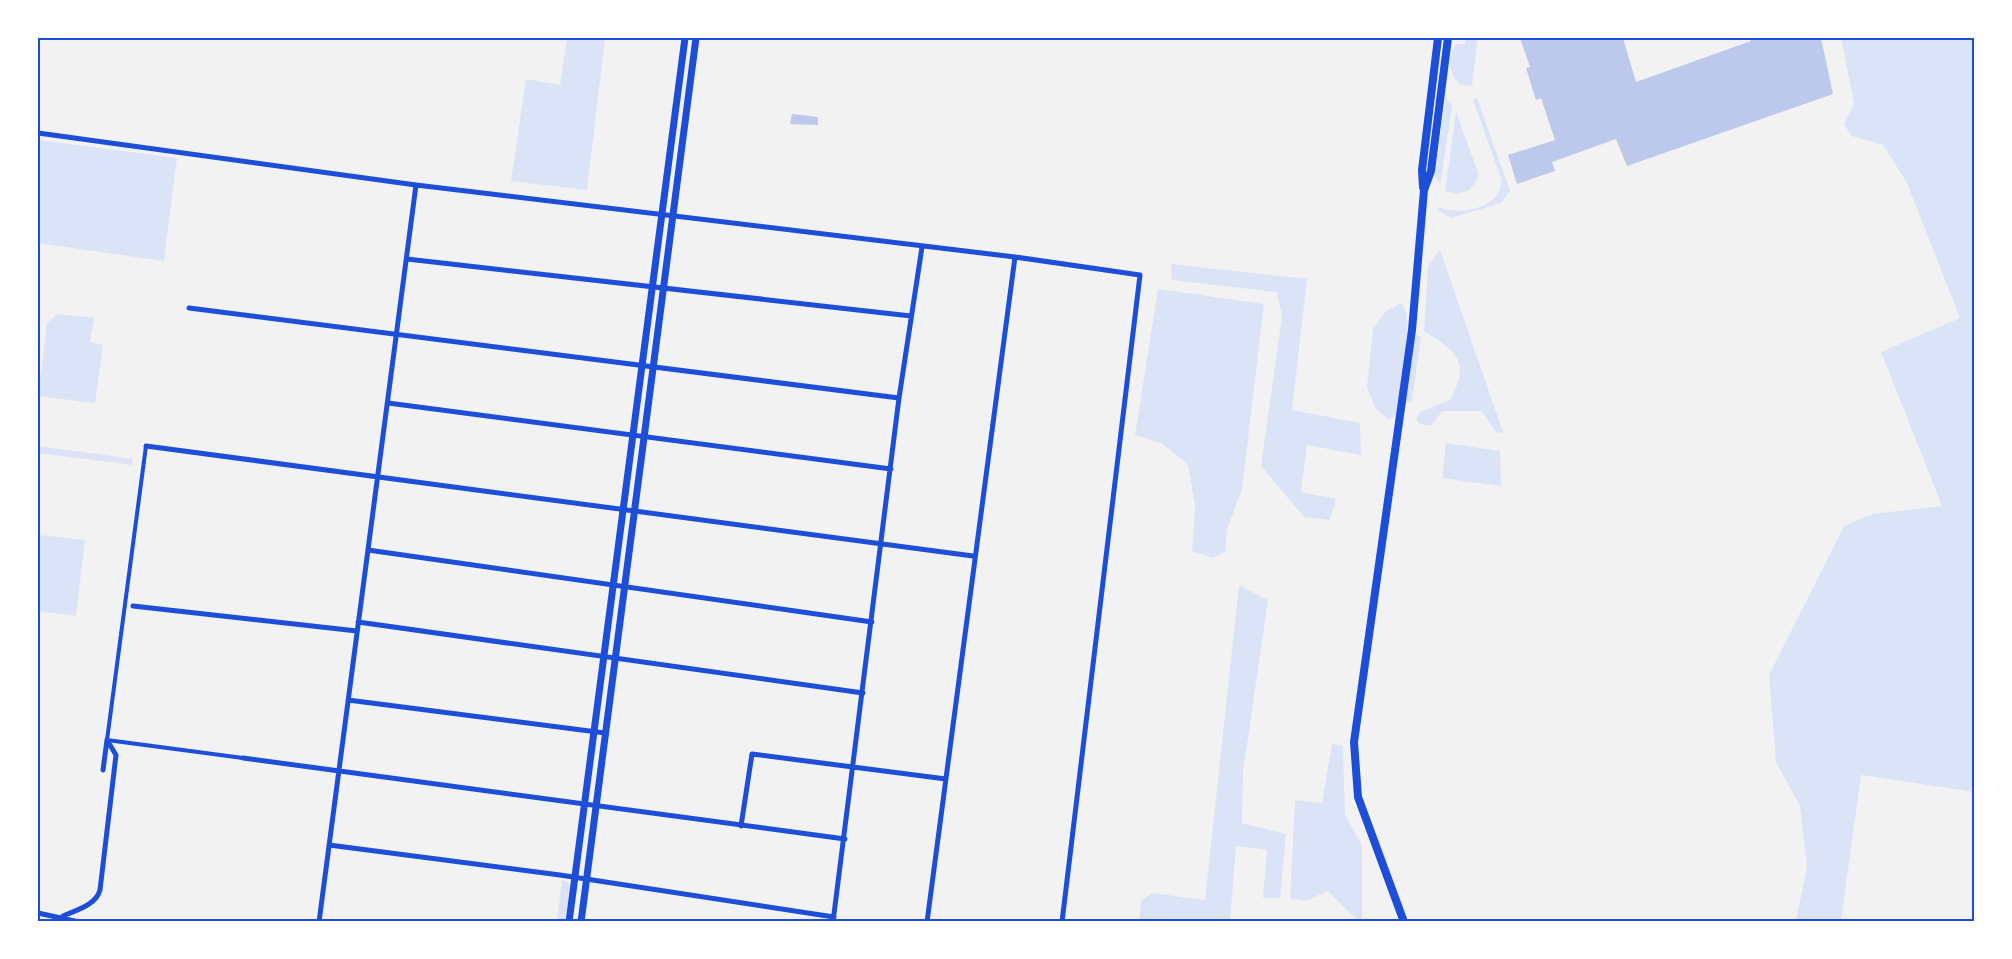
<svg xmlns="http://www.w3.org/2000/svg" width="2012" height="959" viewBox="0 0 2012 959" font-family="'DejaVu Sans',sans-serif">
  <rect width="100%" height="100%" fill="#f2f2f2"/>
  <path fill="#dbe4f7" d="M567,38H605L587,190L511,181L526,79L560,85Z
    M1466,38H1478L1472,86L1460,85C1448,73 1447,57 1456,44H1465Z
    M1841,38H1974V792L1861,775L1841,921H1796L1807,867L1800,806L1776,762L1769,675L1844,526L1872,514L1942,506L1881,352L1960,318L1907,183L1883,145L1852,136L1844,125L1854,103Z
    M1446,97L1452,106L1440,185L1435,176Z
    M1477,98L1510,191L1501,203L1451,218L1438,210L1440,207C1455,215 1486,210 1497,195C1499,191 1501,185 1502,181L1473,100Z
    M1456,112L1478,172V178L1470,190L1458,194L1445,191Z
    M38,140L177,158L164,261L38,243Z
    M1440,250L1503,432L1497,433L1481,411H1442L1431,426L1420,424L1416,420L1420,412L1450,400C1472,359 1455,352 1424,331L1428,266Z
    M1171,264L1307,279L1292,410L1360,423L1361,455L1307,445L1301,492L1336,499L1330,520L1304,517L1261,466L1282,316L1277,292L1172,280Z
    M1158,289L1264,304L1242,489L1227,529L1225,552L1212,558L1192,551L1195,506L1188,464L1161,443L1135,435Z
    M1401,303C1416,314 1400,393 1397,414L1389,420L1376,409L1367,387L1373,329L1385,312Z
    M57,314L94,318L90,342L103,345L95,403L38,396L47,323Z
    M1415,334L1421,337L1412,401L1405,404Z
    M1446,443L1500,451L1501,486L1442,478Z
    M38,446L133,459L132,465L38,453Z
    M38,535L85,540L76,616L38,611Z
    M1239,585L1268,600L1243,772L1242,823L1286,834L1280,898H1263L1267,850L1236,846L1230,921H1139L1141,901L1152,893L1205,900Z
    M1332,743L1343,746L1345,814L1362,846V921H1358L1328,891L1305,901L1290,898L1295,800L1322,803Z
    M562,880L570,884L565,921H557Z"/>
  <path fill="#bdc9ec" d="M1520,38H1623L1636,82L1751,41L1750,38H1821L1833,94L1627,166L1616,139L1552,162L1555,171L1517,184L1508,155L1555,140L1541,98L1536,100L1526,68L1530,67Z
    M792,114L818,117V125L790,124Z"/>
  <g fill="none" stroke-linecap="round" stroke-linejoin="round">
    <path stroke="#1d4ed8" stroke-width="4" d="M146,446L107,740L243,758"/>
    <path stroke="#1d4ed8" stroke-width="5" d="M38,133L416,185L1015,257L1140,275L1062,922
      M407,259L911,316
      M189,308L899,398
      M388,403L891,469
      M146,446L973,556
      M368,550L872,622
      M133,606L357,631
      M358,622L863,693
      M348,700L605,733
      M243,758L845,839
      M103,770L107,740
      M741,826L752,754L946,779
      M329,845L560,875L834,917
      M38,913L79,922
      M63,916C77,910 96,905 100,890L116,755L107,740
      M319,922L416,185
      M833,922L899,398L922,247
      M927,922L1015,257"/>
    <path stroke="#1d4ed8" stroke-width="7" d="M569,922L685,38
      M581,922L696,38"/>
    <path stroke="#1d4ed8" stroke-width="8" d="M1423,187L1422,170L1438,38
      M1404,922L1358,797L1354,742L1412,330L1424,190L1431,171L1448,38"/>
  </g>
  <rect width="2012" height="959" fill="none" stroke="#ffffff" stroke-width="78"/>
  <rect x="39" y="39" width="1934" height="881" fill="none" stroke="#1d4ed8" stroke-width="2"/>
</svg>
